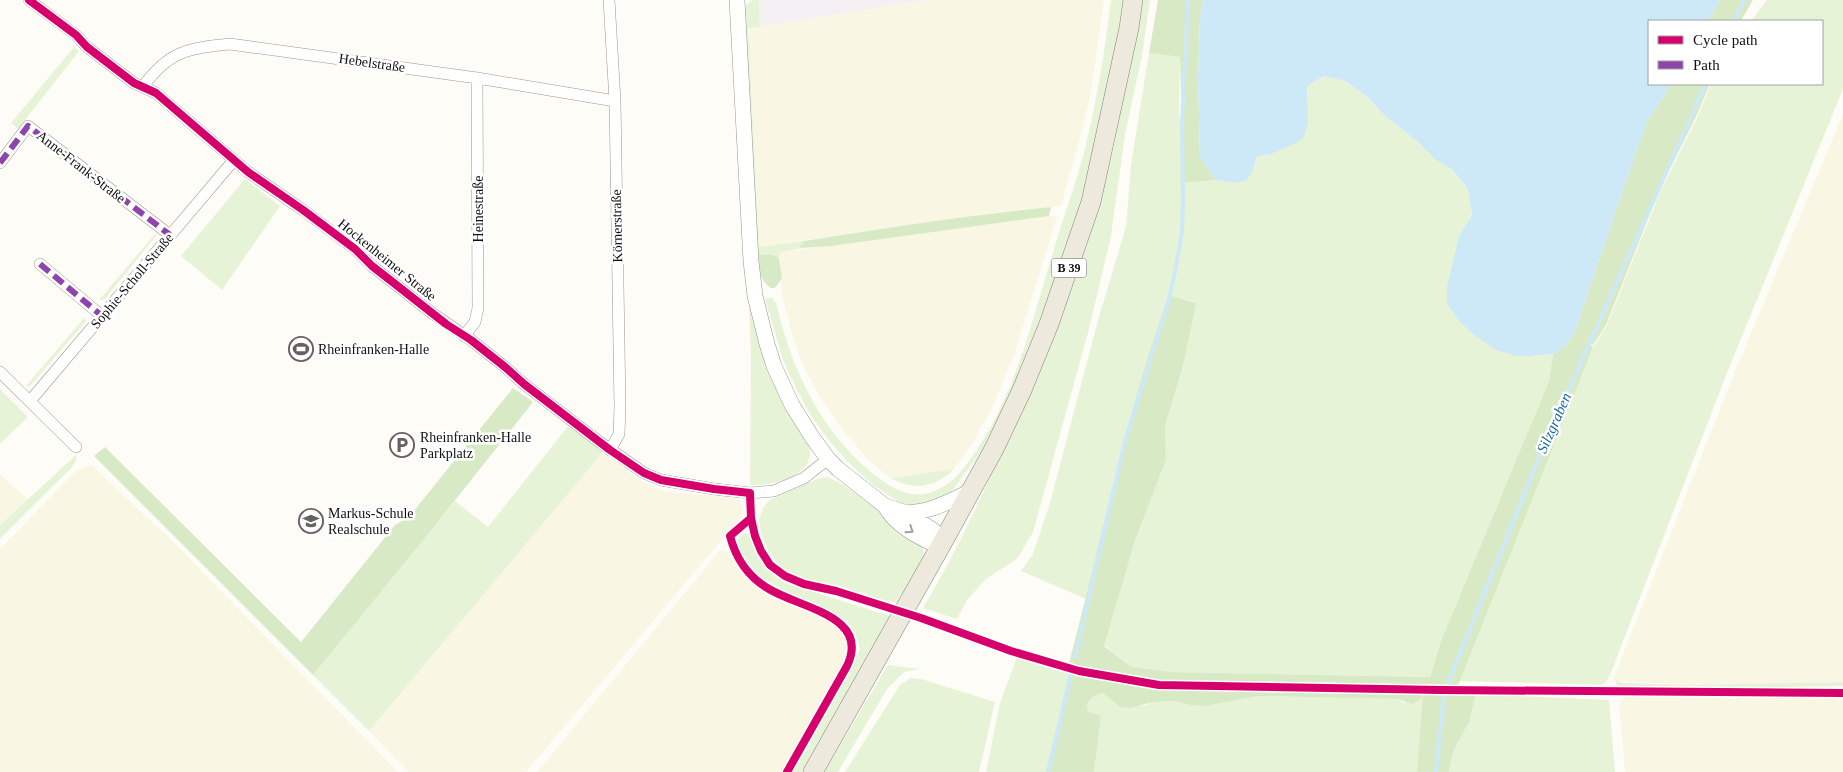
<svg xmlns="http://www.w3.org/2000/svg" width="1843" height="772" viewBox="0 0 1843 772" font-family="'Times New Roman',serif">
  <rect width="100%" height="100%" fill="#fdfcf7"/>
  <path fill="#f5f0f3" d="M759,0H928L760,27Z"/>
  <path fill="#f9f7e4" d="M928,0H1104L1091,92L1083,127L1061,206L992,213L759,247L748,28Z
    M1843,114V682L1688,685L1617,681L1614,677L1734,374Z
    M1049,216L1057,217L1014,355L993,406L972,444L954,469L891,478L888,476L868,460L843,430L820,398L802,363L792,333L782,295L779,252Z
    M603,452L637,478L655,488L673,493L726,496L740,500L744,511L738,522L708,556L526,772H409L369,731Z
    M92,465L174,543L398,772H0V549L76,471Z
    M0,474L28,500L0,525Z
    M720,550L731,552L742,571L765,591L831,621L843,629L850,642V655L815,713L784,772H537Z
    M1626,694L1843,696V772H1625L1619,704Z"/>
  <path fill="#e7f3d7" d="M753,0H759L760,27L748,28L759,247L804,241L800,245L801,248L780,252L779,258L773,255L761,277L765,284L759,271L744,10L747,4Z
    M1111,0H1128L1085,200L1027,361L986,445L949,495L939,502L909,506L899,502L873,485L848,462L827,438L811,416L797,390L783,360L765,299C768,298 770,297 773,299C778,304 779,316 781,322C789,351 800,379 815,405C831,435 886,501 924,494C943,491 959,476 969,461C1012,404 1030,329 1050,262C1061,224 1075,187 1085,149C1097,100 1105,50 1111,0Z
    M1142,0H1150L1142,56L1125,134L1111,236L1089,329L1033,532L1018,558L986,579L967,600L957,619L923,608C1004,472 1051,320 1106,173L1111,160L1124,96Z
    M1767,0H1843V89L1727,373L1610,675L1606,682L1602,685L1459,681L1593,347L1607,325L1661,190L1696,120L1711,84H1822V21H1751Z
    M74,47L79,51L18,129L11,123Z
    M1149,53L1180,57L1179,108L1183,183L1216,180L1236,183L1252,172L1257,156L1269,155L1308,122L1307,86L1324,76L1345,81L1368,97L1383,114L1418,142L1436,160L1453,170L1468,189L1472,215L1459,236L1447,286L1458,320L1474,335L1496,350L1531,356L1553,354L1549,381L1441,641L1430,677L1171,672L1132,667L1104,645L1135,541L1166,460L1165,426L1183,366L1195,302L1169,295L1150,352L1123,442L1086,599L1021,571L1033,554L1050,503L1098,320L1126,227L1131,165Z
    M245,179L280,206L222,290L181,256Z
    M156,233V236L104,300H99Z
    M749,306C764,356 781,404 810,448C814,477 772,486 750,485L751,356Z
    M85,317L86,321L30,386H26Z
    M0,389L28,417L0,444Z
    M569,425L603,452L369,731L313,675L455,501L488,527Z
    M76,455L77,458L73,466L0,539V525Z
    M954,469C935,488 914,491 891,478Z
    M828,477L842,484L922,543L924,555L919,568L896,603L811,582L788,572L777,563L768,551L761,533L759,519L763,508L770,500L817,479Z
    M746,533L751,536L757,556L770,572L785,583L890,616L803,772H792L860,649C857,639 855,629 847,622C841,617 832,615 825,612C796,600 759,587 742,558C737,550 735,542 741,534Z
    M1017,657L1070,673L1046,772H986L1000,703Z
    M888,665L920,669L904,672L887,689L838,772H824Z
    M1614,677L1617,681L1624,683L1688,685L1843,682V686L1718,688L1617,686Z
    M911,678L921,679L995,702L979,772H845L900,685Z
    M1098,693H1103L1110,699L1144,706L1153,702L1175,701L1190,705L1206,706L1258,696L1398,699L1405,703L1424,693L1417,772H1094L1101,716L1088,711L1087,704Z
    M1476,694L1609,700L1615,772H1449L1453,752L1469,722Z"/>
  <path fill="#d8eac5" d="M1158,0H1203L1200,20L1198,76L1200,158L1216,180L1183,183L1180,57L1149,53Z
    M1720,0H1753L1741,21H1708Z
    M1672,84H1710L1695,119L1660,189L1606,325L1593,345L1585,339L1593,347L1457,688L1430,686L1168,682L1122,676L1069,663C1102,540 1125,414 1169,295L1196,303L1183,366L1165,426L1166,460L1135,541L1104,646L1132,667L1171,672L1430,677L1441,641L1549,381L1553,354L1567,345L1575,331L1646,123Z
    M1051,207L1049,216L831,246L801,248L800,245L804,241C886,228 968,215 1051,207Z
    M759,255H773L779,258L782,278L775,288H771C759,281 760,268 759,255Z
    M513,388L533,402L429,533L313,675L94,456L105,447L301,642L395,525L408,518Z
    M1070,673L1123,683L1175,689L1476,694L1469,722L1453,752L1449,772H1417L1423,695L1421,699L1412,704L1398,699L1258,696L1206,706L1190,705L1175,701L1153,702L1130,708L1120,707L1103,693C1095,694 1092,698 1087,704L1088,711L1101,716L1094,772H1046Z"/>
  <path fill="#cde8f7" d="M1203,0H1720L1708,21H1649V84H1672L1646,123L1575,331L1567,345L1553,354L1531,356H1517L1496,350L1474,335L1458,320L1447,303V286L1459,236L1472,215L1468,189L1453,170L1436,160L1418,142L1383,114L1368,97L1345,81L1324,76L1307,86L1308,122L1304,137L1298,142L1269,155L1257,156L1252,172L1247,180L1236,183L1216,180L1200,158L1198,76L1200,20Z"/>
  <g fill="none" stroke-linecap="round" stroke-linejoin="round">
    <path stroke="#cde8f7" stroke-width="4" d="M1734,21L1744,0
      M1075,657L1125,441L1169,299L1175,272L1182,232L1183,201L1182,120L1188,0
      M1048,772L1071,674
      M1436,772L1444,696L1450,678L1544,445L1706,84"/>
    <defs>
      <path id="minor" d="M29,0L76,35L87,47L134,83L156,93L248,172L303,210L355,249L372,266L432,313L471,340L505,367L524,384L597,440L644,473L661,480L714,489L750,493L774,491L804,478L828,459
        M609,0L615,101L620,407L619,434L610,450
        M143,87C168,51 189,48 230,44L477,78L615,101
        M0,163L28,126L170,235
        M40,264L102,316
        M464,336L475,322L478,308L477,78
        M0,372L76,447
        M30,401L234,160"/>
      <path id="tertiary" d="M737,0L751,261L755,296L767,344L774,366L792,405L812,437L828,459L838,469L885,506L907,513L934,531L940,547
        M885,506C895,526 921,538 940,547
        M907,513C933,511 946,503 969,492"/>
      <path id="primary" d="M813,772L940,547L994,449L1022,390L1049,324L1091,202L1129,28L1133,0"/>
    </defs>
    <use href="#minor" stroke="#979795" stroke-width="12"/>
    <use href="#tertiary" stroke="#979795" stroke-width="16"/>
    <use href="#primary" stroke="#858482" stroke-width="20"/>
    <use href="#minor" stroke="#fffffe" stroke-width="11"/>
    <use href="#tertiary" stroke="#fffffe" stroke-width="15"/>
    <use href="#primary" stroke="#ede9dc" stroke-width="19"/>
    <path stroke="#8e44ad" stroke-width="6" stroke-dasharray="12 6" stroke-linecap="butt" d="M0,163L28,126L170,235
      M40,264L102,316"/>
    <defs>
      <path id="cycleway" d="M29,0L76,35L87,47L134,83L156,93L248,172L303,210L355,249L372,266L390,280L446,324L471,340L505,367L524,384L610,450L644,473L661,480L714,489L750,493L751,518L755,536L761,551L770,565L785,576L804,584L836,591L921,618L1011,651L1079,671L1159,685L1441,690L1843,693
        M751,518L730,536C736,559 748,577 769,589C800,608 871,616 847,666L787,772"/>
    </defs>
    <use href="#cycleway" stroke="#fff" stroke-width="11"/>
    <use href="#cycleway" stroke="#d6006c" stroke-width="8"/>
  </g>
  <defs><path id="oneway-chevron" d="M-2-3.5L2.5 0L-2 3.5" fill="none" stroke-width="1.6" stroke-linecap="round" stroke-linejoin="round" transform="scale(1.25)"/></defs>
  <use stroke="#a0a09f" href="#oneway-chevron" transform="translate(910 530) rotate(34)"/>
  <defs>
    <symbol id="stadium-ring" viewBox="-11 -11 22 22"><circle r="9.5" fill="#fff" stroke="#646362" stroke-width="1.5"/><path d="M0-5a6.5 5 0 1 0 0 10a6.5 5 0 1 0 0-10ZM-3.5-1.8h7v3.6h-7Z" fill="#646362"/></symbol>
    <symbol id="parking-ring" viewBox="-11 -11 22 22"><circle r="9.5" fill="#fff" stroke="#646362" stroke-width="1.5"/><path d="M-3.5-5.5H1a3.5 3.5 0 0 1 0 7H-1V5.5H-3.5ZM-1-3.4V-.6H.8a1.4 1.4 0 0 0 0-2.8Z" fill="#646362"/></symbol>
    <symbol id="school-ring" viewBox="-11 -11 22 22"><circle r="9.5" fill="#fff" stroke="#646362" stroke-width="1.5"/><path d="M0-5L7-2L0 1L-7-2ZM-4 1L0 2.5L4 1V4Q0 6-4 4Z" fill="#646362"/></symbol>
  </defs>
  <g fill-rule="evenodd">
    <use href="#stadium-ring" x="287" y="335" width="28" height="28"/>
    <use href="#parking-ring" x="388" y="431" width="28" height="28"/>
    <use href="#school-ring" x="297" y="507" width="28" height="28"/>
  </g>
  <g text-anchor="middle" dominant-baseline="central" stroke-width="5" stroke-linejoin="round" paint-order="stroke">
    <rect fill="#fff" stroke="#585858" stroke-width="1" x="1051.5" y="258.5" width="35" height="19" rx="4"/>
    <g font-size="12" font-weight="bold" fill="#111">
      <text x="1069" y="268">B 39</text>
    </g>
    <g font-size="14" fill="#111" stroke="#fff">
      <text transform="translate(372 63) rotate(8)">Hebelstraße</text>
      <text transform="translate(81 167) rotate(38)">Anne-Frank-Straße</text>
      <text transform="translate(478 209) rotate(-90)">Heinestraße</text>
      <text transform="translate(617 226) rotate(-91)">Körnerstraße</text>
      <text transform="translate(387 260) rotate(39)">Hockenheimer Straße</text>
      <text transform="translate(132 281) rotate(-50)">Sophie-Scholl-Straße</text>
    </g>
    <g font-size="14" fill="#111" stroke="#fff" text-anchor="start">
      <text x="318" y="349">Rheinfranken-Halle</text>
      <text x="420" y="437">Rheinfranken-Halle<tspan x="420" dy="16">Parkplatz</tspan></text>
      <text x="328" y="513">Markus-Schule<tspan x="328" dy="16">Realschule</tspan></text>
    </g>
    <g font-size="15" font-style="italic" fill="#1768a6" stroke="#fff">
      <text transform="translate(1554 423) rotate(-66)">Silzgraben</text>
    </g>
  </g>
  <rect x="1648" y="20" width="175" height="65" fill="#ffffff" stroke="#a0a0a0"/>
  <rect x="1658" y="36" width="25" height="8" fill="#d6006c" stroke="#a0a0a0"/>
  <text x="1693" y="45" font-size="15" fill="#111111">Cycle path</text>
  <rect x="1658" y="61" width="25" height="8" fill="#8e44ad" stroke="#a0a0a0"/>
  <text x="1693" y="70" font-size="15" fill="#111111">Path</text>
</svg>
